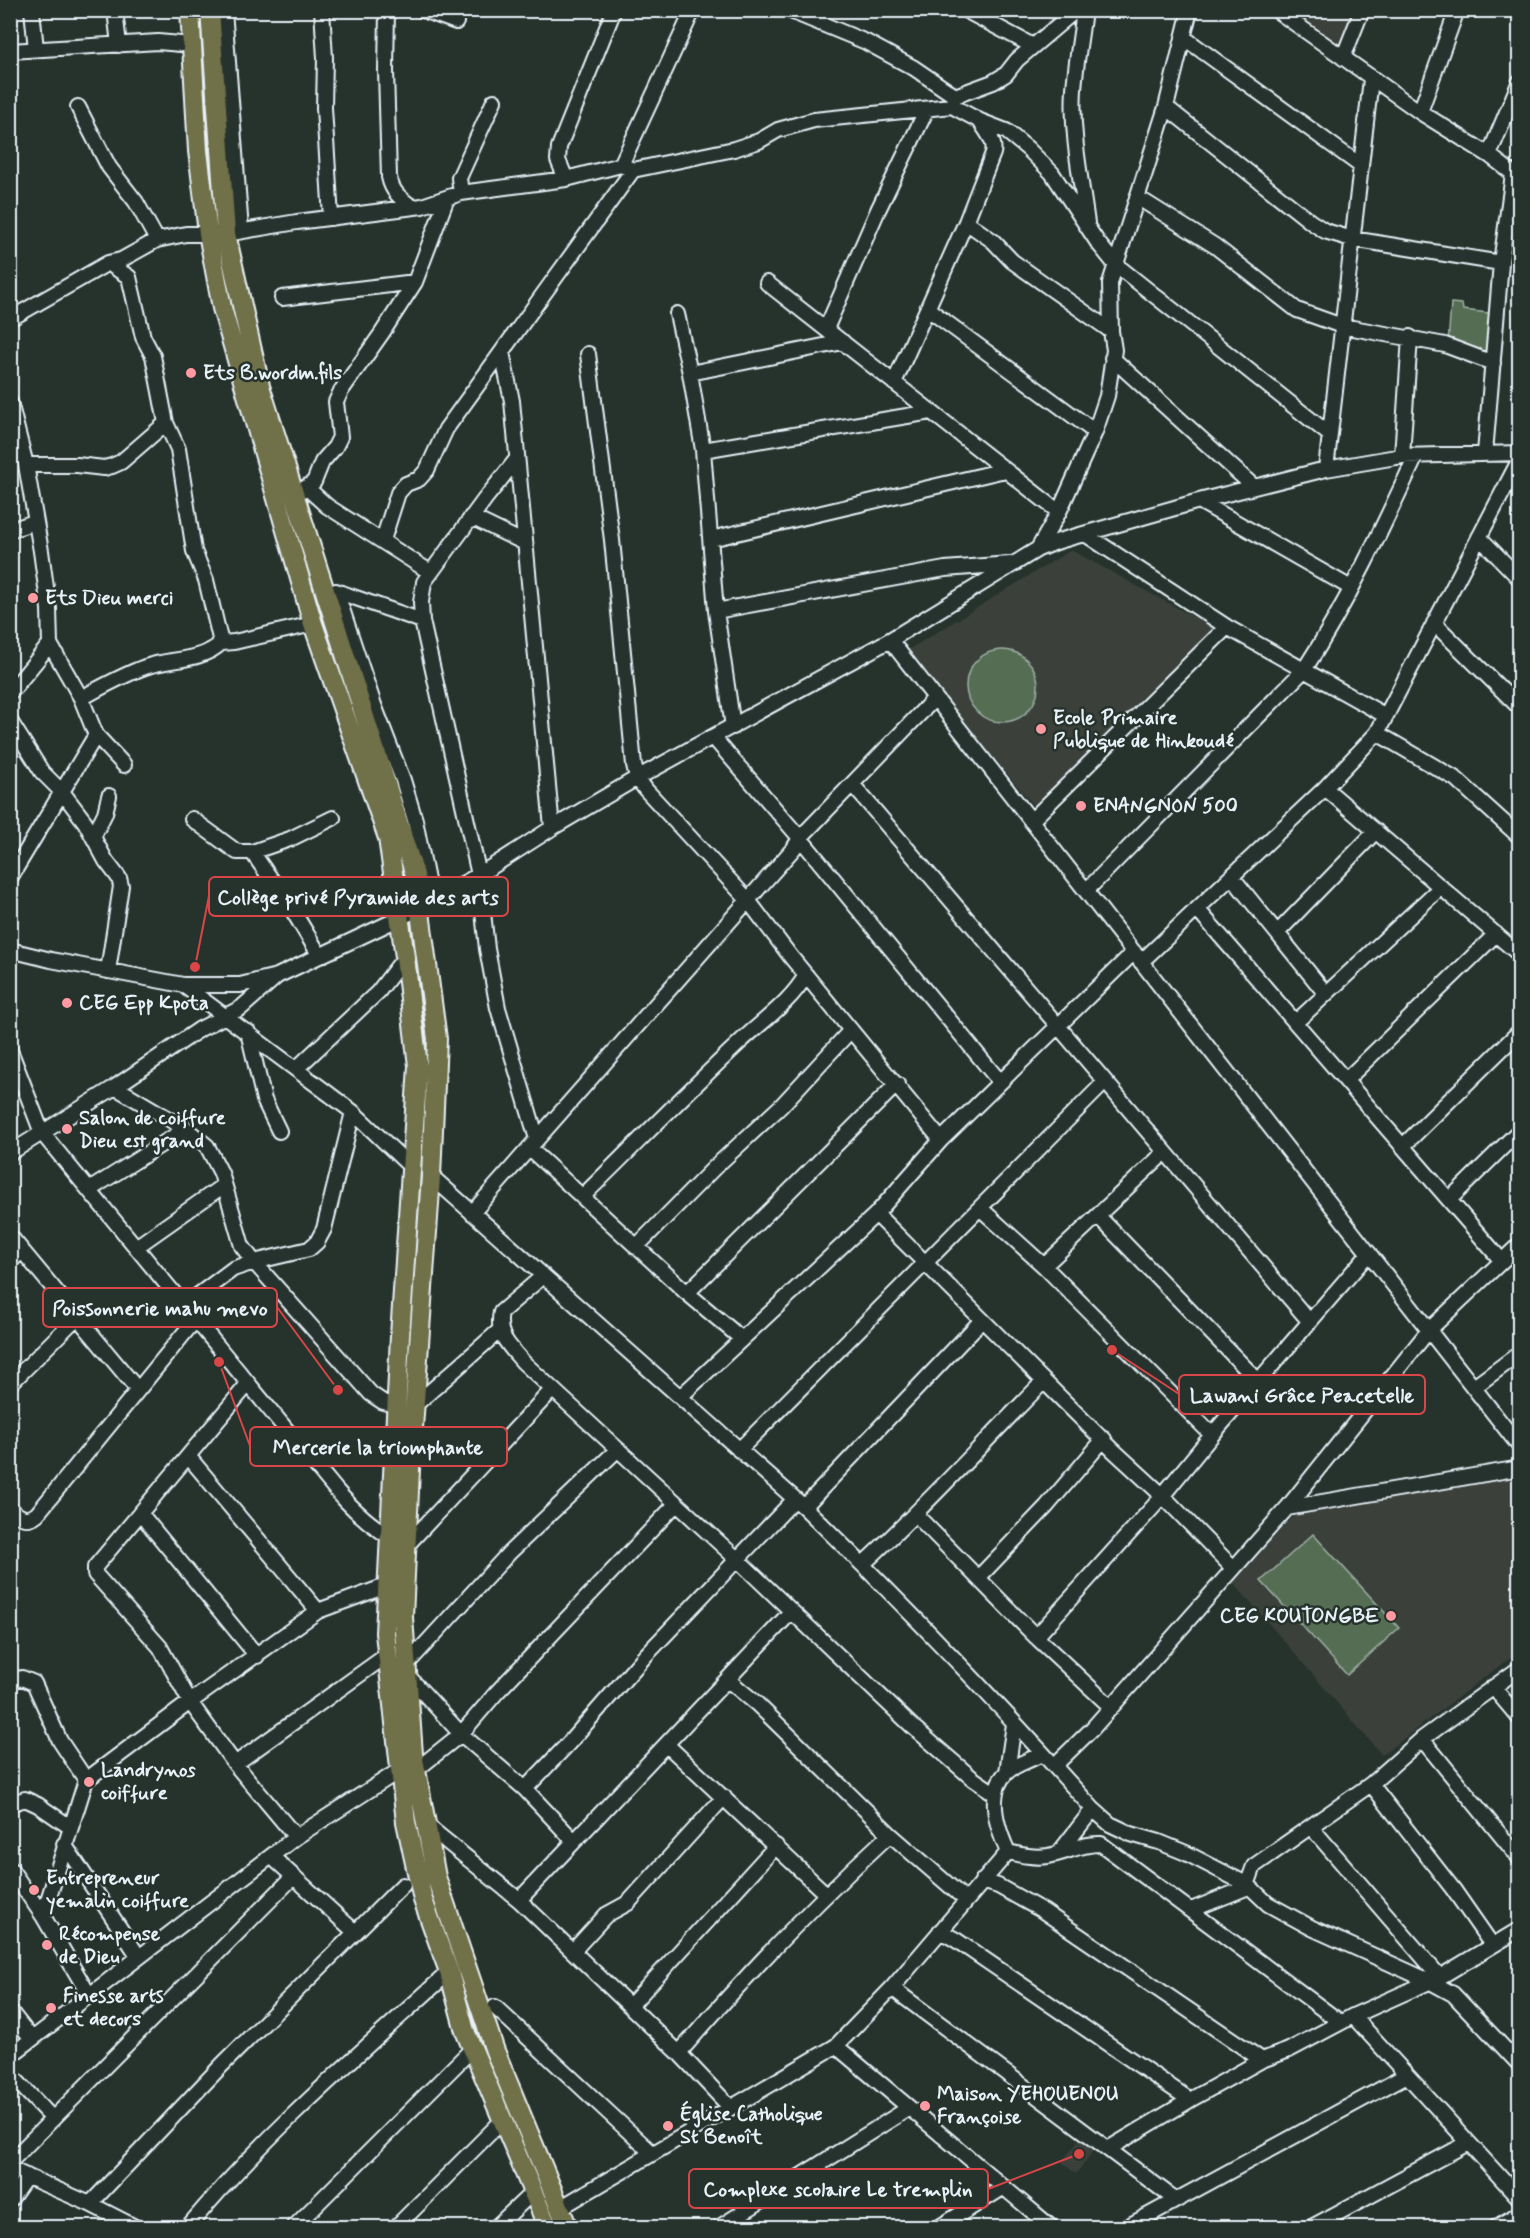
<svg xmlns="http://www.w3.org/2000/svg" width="1530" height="2238" viewBox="0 0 1530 2238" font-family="Mynerve,sans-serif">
  <rect width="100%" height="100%" fill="#26332d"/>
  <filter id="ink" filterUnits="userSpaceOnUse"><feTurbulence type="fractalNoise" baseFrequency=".0167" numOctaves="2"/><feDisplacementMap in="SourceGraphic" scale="12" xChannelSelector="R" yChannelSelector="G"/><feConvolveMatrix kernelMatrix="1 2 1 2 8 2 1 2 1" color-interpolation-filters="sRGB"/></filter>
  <g filter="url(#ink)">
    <path fill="#3a403a" d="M1286,11H1355L1340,47Z
      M1071,550L1214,628L1035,807L905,652Z
      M1519,1472V1651L1382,1755L1233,1582L1296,1513Z
      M1083,2135L1097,2146L1076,2174L1062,2162Z"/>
    <path fill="#556e53" stroke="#9eb0a6" stroke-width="1.5" d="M1451,303L1462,304L1463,310L1497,314L1487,360L1448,344Z
      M966 686a36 36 0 1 1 72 0a36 36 0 1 1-72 0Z
      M1313,1534L1399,1628L1347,1675L1261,1581Z"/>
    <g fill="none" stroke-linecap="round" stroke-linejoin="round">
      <defs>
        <path id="minor" d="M32,10L36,49
          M115,10L119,45
          M224,10L241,230
          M322,10L325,58L324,108L331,218
          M387,10L386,71L389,177C392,192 400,198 412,207
          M423,10L456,22
          M788,10L866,42L914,68L955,96
          M965,10L1033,46
          M1084,10C1081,36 1076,63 1074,89C1071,133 1081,179 1087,223
          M1276,10L1420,112L1489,155L1520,179
          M1183,37L1361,166
          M10,51L158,42L192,45
          M1343,58L1362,10
          M952,106L980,121L1006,131L1028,149L1052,173L1098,243L1115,264L1330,435
          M78,107L109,167L136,202L157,240
          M1166,107L1311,222L1325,231L1352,239L1501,263
          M1420,112L1457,10
          M1489,155L1520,81
          M621,165L693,10
          M566,179L558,160L559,147L614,10
          M461,193L459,178L494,101
          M1137,197L1215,246L1297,310L1342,326L1445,345L1493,363
          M966,222L993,241L1012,261L1111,331
          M108,263L129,277L143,337L153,356L166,423L178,449L194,551L206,580L221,643
          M767,283L1059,512
          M282,298L415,282
          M928,309L1095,432
          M677,314L690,373L703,450L716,611L733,727
          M10,319L108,263L121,260L157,240L186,234H226L297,222L422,206L461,193L566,179L621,165L633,170L734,149L759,141L778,130L814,120L952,106L955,96L993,82L1006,74L1017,60L1076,10
          M826,329L878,210L927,109
          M502,352L512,401L552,828
          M588,354L612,540L634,765L637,778L646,790L747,899L791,957L941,1140
          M1112,358L1253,486
          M690,373L843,342
          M894,383L966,222L993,153C996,141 986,131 980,121
          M10,402L26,465L41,551L49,609L50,644L81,698L96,735L124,765
          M703,450L931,412
          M1485,453L1501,263L1513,174
          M1402,456L1410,337
          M516,460L485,499L424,582L421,602L422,621L479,875L487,949L498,1008L537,1139
          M26,465H77L104,468L112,466L121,462L166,423
          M1326,469L1371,79
          M306,487L327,506L430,572
          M294,495L314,482L322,462L335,447L340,437L336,402L341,391L382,333L415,282L447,198
          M1199,501L1351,588
          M471,517L525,543
          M10,530L35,522
          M1085,534L1227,627L1386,716
          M1479,537L1520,579
          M711,539L1005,470
          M383,540L398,493L406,484L419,479L427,470L446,429L633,170
          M1038,549L1059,512L1095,432L1107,396L1114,350L1111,331L1110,283L1166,107L1190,10
          M336,591L374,705L403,780L415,820L431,900
          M336,591L422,621
          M716,611L945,569L1010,564
          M1434,623L1520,708
          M890,640L1520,1447
          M10,693L50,644
          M81,698C102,687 123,675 145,667C171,658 201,662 221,643L234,642L313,624
          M10,721L42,772L63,793L85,822L106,861L119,878L121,886L108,971
          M1377,733L1456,779L1520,837
          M713,737L800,838L1000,1082
          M852,784L1310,1322
          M1325,788L1520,955
          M192,819L237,852H252
          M1031,821L1227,627
          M93,837L105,813L109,796
          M1232,877L1326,994
          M10,878L96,735
          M1086,891L1304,670C1348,602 1382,529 1416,456
          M1198,910L1501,1260
          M1278,932L1376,831
          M10,950L51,960L183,985H240L277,976L400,918L479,875L552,828L637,778L890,640L1038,549L1059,541L1199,501L1326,469L1402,456L1520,453
          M320,956L290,906L252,852L290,839L333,818
          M1141,962L1325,788L1377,733L1520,459
          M183,985L353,1112L412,1168
          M1296,1022L1441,887
          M248,1032L264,1100L279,1131
          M10,1050L42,1133L336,1490C356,1513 379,1534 407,1545L552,1390
          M297,1068L378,992L405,957
          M1346,1080L1496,934
          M115,1087L186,1129L207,1146L221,1173L242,1246L254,1262L371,1394L383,1402L397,1405
          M1403,1146L1520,1031
          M529,1148L687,1293L742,1339
          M10,1153L115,1087L200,1029L241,1008L276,977
          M431,1176L804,1507C904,1604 1000,1705 1093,1809L1110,1824L1131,1834L1159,1842L1186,1853L1248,1885L1268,1904L1312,1928L1429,1981L1453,1994L1520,2065
          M89,1190L186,1129
          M582,1197C634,1146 686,1093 739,1043C762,1021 790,1003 806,975
          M1449,1200L1520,1130
          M980,1208L1044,1266L1212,1435
          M472,1213L794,848L800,838L935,698
          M876,1214L1113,1450L1162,1495L1233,1568
          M1099,1217L1258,1381
          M10,1236L138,1390
          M136,1247L224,1185
          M636,1247L714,1168L781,1106L851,1030
          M10,1262L22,1250
          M1044,1266L1165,1152
          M543,1276L501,1312C496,1336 509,1345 523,1362L738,1560L912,1726L972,1778L994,1793
          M687,1293L897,1084
          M185,1305L233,1269L254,1262L309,1249L317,1242L324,1229L353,1112
          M10,1384L77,1317
          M248,1384L188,1456L318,1611
          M1474,1387L1520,1353
          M680,1397L876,1214L941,1140L1134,952
          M415,1405L500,1330
          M739,1450L1105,1082
          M188,1456L95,1567V1574L160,1647L190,1702L235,1764L296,1837
          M804,1507L982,1320
          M10,1508C18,1517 27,1522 37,1514L195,1320
          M1287,1508L1520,1468
          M140,1513L257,1656
          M916,1515L1036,1637L1111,1707
          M863,1564C926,1506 984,1442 1044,1381
          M979,1577L1046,1507L1104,1439
          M1036,1637L1154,1506L1212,1435L1369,1253
          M407,1664L509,1553L617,1450
          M408,1676L461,1734L525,1789L574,1841
          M728,1680L757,1704L890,1834L966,1900
          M10,1681L22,1678L34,1683L60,1741L86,1780
          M1493,1687L1520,1719
          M1422,1739L1520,1859
          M667,1745L826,1894
          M1041,1754C1031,1760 1016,1764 1007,1772C985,1793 997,1828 1008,1852C1021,1855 1034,1858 1048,1856C1066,1853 1082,1843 1101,1844L1340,2022
          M235,1764L387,1655
          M1054,1766L1092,1729L1287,1508L1429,1330L1520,1244
          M416,1770L461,1734L497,1692L676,1504
          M1007,1772L1014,1724
          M1371,1784L1453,1889L1492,1945
          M525,1789L568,1744L645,1656L794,1500
          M10,1804L25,1799L38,1805L70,1827
          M425,1824L519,1900L679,2053L730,2107
          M1311,1827L1440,1977
          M64,1844L139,1957
          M1059,1853L1093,1809
          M271,1856L355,1932
          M10,1868L43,1916L89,1995
          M982,1881L998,1886L1043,1911L1262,2060
          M519,1900L791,1612
          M1191,1910L1246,1888L1254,1866L1371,1784L1422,1739L1520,1668
          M43,1916L86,1780L190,1702L318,1611L394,1583
          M940,1931L956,1940L1190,2100
          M573,1951L606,1915L628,1903L724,1797
          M892,1988L1176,2200
          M630,2006L776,1846
          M495,2007L652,2153
          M10,2011L32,2039
          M1353,2016L1520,2199
          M836,2046L1052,2228
          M679,2053C745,1976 815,1903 890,1834
          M10,2056L296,1837L400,1770
          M10,2074L53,2119
          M1108,2149L1190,2100L1262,2060L1289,2050L1353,2016L1440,1977L1520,1929
          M10,2162L293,1877
          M10,2169L90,2204L137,2228
          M10,2200L27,2176
          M90,2204L222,2065L403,1885
          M560,2208L836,2046L892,1988L1008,1852
          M187,2228C265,2134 359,2054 449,1972
          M293,2228L473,2048
          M395,2228L503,2120
          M495,2228L533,2192
          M718,2228L909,2108
          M938,2228L1004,2187
          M1125,2228L1407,2075
          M1310,2228L1468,2143
          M1495,2228L1520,2213"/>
        <path id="major" d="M190,10L198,151L208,233L222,308L313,624L388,838L405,957L418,1066L400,1336L385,1633L406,1822L423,1900L449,1972L465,2031L548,2228
          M210,10L226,234L260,386L415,875L437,1039L431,1176L410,1470L403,1617L413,1754L436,1877L495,2051L568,2228"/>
      </defs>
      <use href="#minor" stroke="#e8f1f8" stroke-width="18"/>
      <use href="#major" stroke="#e8f1f8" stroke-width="22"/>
      <use href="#minor" stroke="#26332d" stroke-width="14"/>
      <use href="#major" stroke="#6f704a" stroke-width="18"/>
    </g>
  </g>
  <g fill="#ff9aa2" stroke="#26332d" stroke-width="2">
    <circle cx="191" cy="373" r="6"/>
    <circle cx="33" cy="598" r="6"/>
    <circle cx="1041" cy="729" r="6"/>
    <circle cx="1081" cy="806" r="6"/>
    <circle cx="67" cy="1003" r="6"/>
    <circle cx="67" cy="1129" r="6"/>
    <circle cx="1391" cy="1616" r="6"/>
    <circle cx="89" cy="1782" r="6"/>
    <circle cx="34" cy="1890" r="6"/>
    <circle cx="47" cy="1945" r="6"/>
    <circle cx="51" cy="2008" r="6"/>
    <circle cx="925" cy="2106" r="6"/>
    <circle cx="668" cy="2126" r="6"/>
  </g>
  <g text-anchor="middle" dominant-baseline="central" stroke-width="5" stroke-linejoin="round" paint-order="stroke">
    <g font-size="20" font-weight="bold" fill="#e8f1f8" stroke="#26332d" text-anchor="start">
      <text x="203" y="373">Ets B.wordm.fils</text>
      <text x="45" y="598">Ets Dieu merci</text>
      <text x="1053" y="718">Ecole Primaire<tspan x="1053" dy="23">Publique de Hinkoudé</tspan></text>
      <text x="1093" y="806">ENANGNON 500</text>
      <text x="79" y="1003">CEG Epp Kpota</text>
      <text x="79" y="1118">Salon de coiffure<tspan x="79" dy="23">Dieu est grand</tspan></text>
      <text x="1379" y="1616" text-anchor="end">CEG KOUTONGBE</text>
      <text x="101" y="1770">Landrynos<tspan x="101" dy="23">coiffure</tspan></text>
      <text x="46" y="1878">Entrepreneur<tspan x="46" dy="23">yemalin coiffure</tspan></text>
      <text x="59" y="1934">Récompense<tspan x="59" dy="23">de Dieu</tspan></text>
      <text x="63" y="1996">Finesse arts<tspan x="63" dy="23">et decors</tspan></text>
      <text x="937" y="2094">Maison YEHOUENOU<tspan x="937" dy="23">Françoise</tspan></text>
      <text x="680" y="2114">Église Catholique<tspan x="680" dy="23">St Benoît</tspan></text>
    </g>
  </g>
  <path fill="none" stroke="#d94647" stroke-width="2" d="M195 967L209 896M338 1390L277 1307M1112 1350L1179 1394M219 1362L250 1446M1079 2154L988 2189"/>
  <g fill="#d94647" stroke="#26332d" stroke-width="2">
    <circle cx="195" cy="967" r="6"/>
    <circle cx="338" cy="1390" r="6"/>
    <circle cx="1112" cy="1350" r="6"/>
    <circle cx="219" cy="1362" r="6"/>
    <circle cx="1079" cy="2154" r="6"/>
  </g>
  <g fill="#26332d" stroke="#d94647" stroke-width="2">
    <rect x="209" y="877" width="299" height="39" rx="6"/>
    <rect x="43" y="1288" width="234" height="39" rx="6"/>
    <rect x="1179" y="1375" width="246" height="39" rx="6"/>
    <rect x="250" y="1427" width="257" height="39" rx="6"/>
    <rect x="689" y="2169" width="299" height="39" rx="6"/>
  </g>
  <g font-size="21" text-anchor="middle" font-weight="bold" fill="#e8f1f8">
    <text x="358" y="904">Collège privé Pyramide des arts</text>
    <text x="160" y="1315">Poissonnerie mahu mevo</text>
    <text x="1302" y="1402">Lawani Grâce Peacetelle</text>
    <text x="378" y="1454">Mercerie la triomphante</text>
    <text x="838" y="2196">Complexe scolaire Le tremplin</text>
  </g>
  <rect width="1530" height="2238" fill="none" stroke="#26332d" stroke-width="36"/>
  <rect x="18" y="18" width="1494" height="2202" fill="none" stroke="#e8f1f8" stroke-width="2" filter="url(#ink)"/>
</svg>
